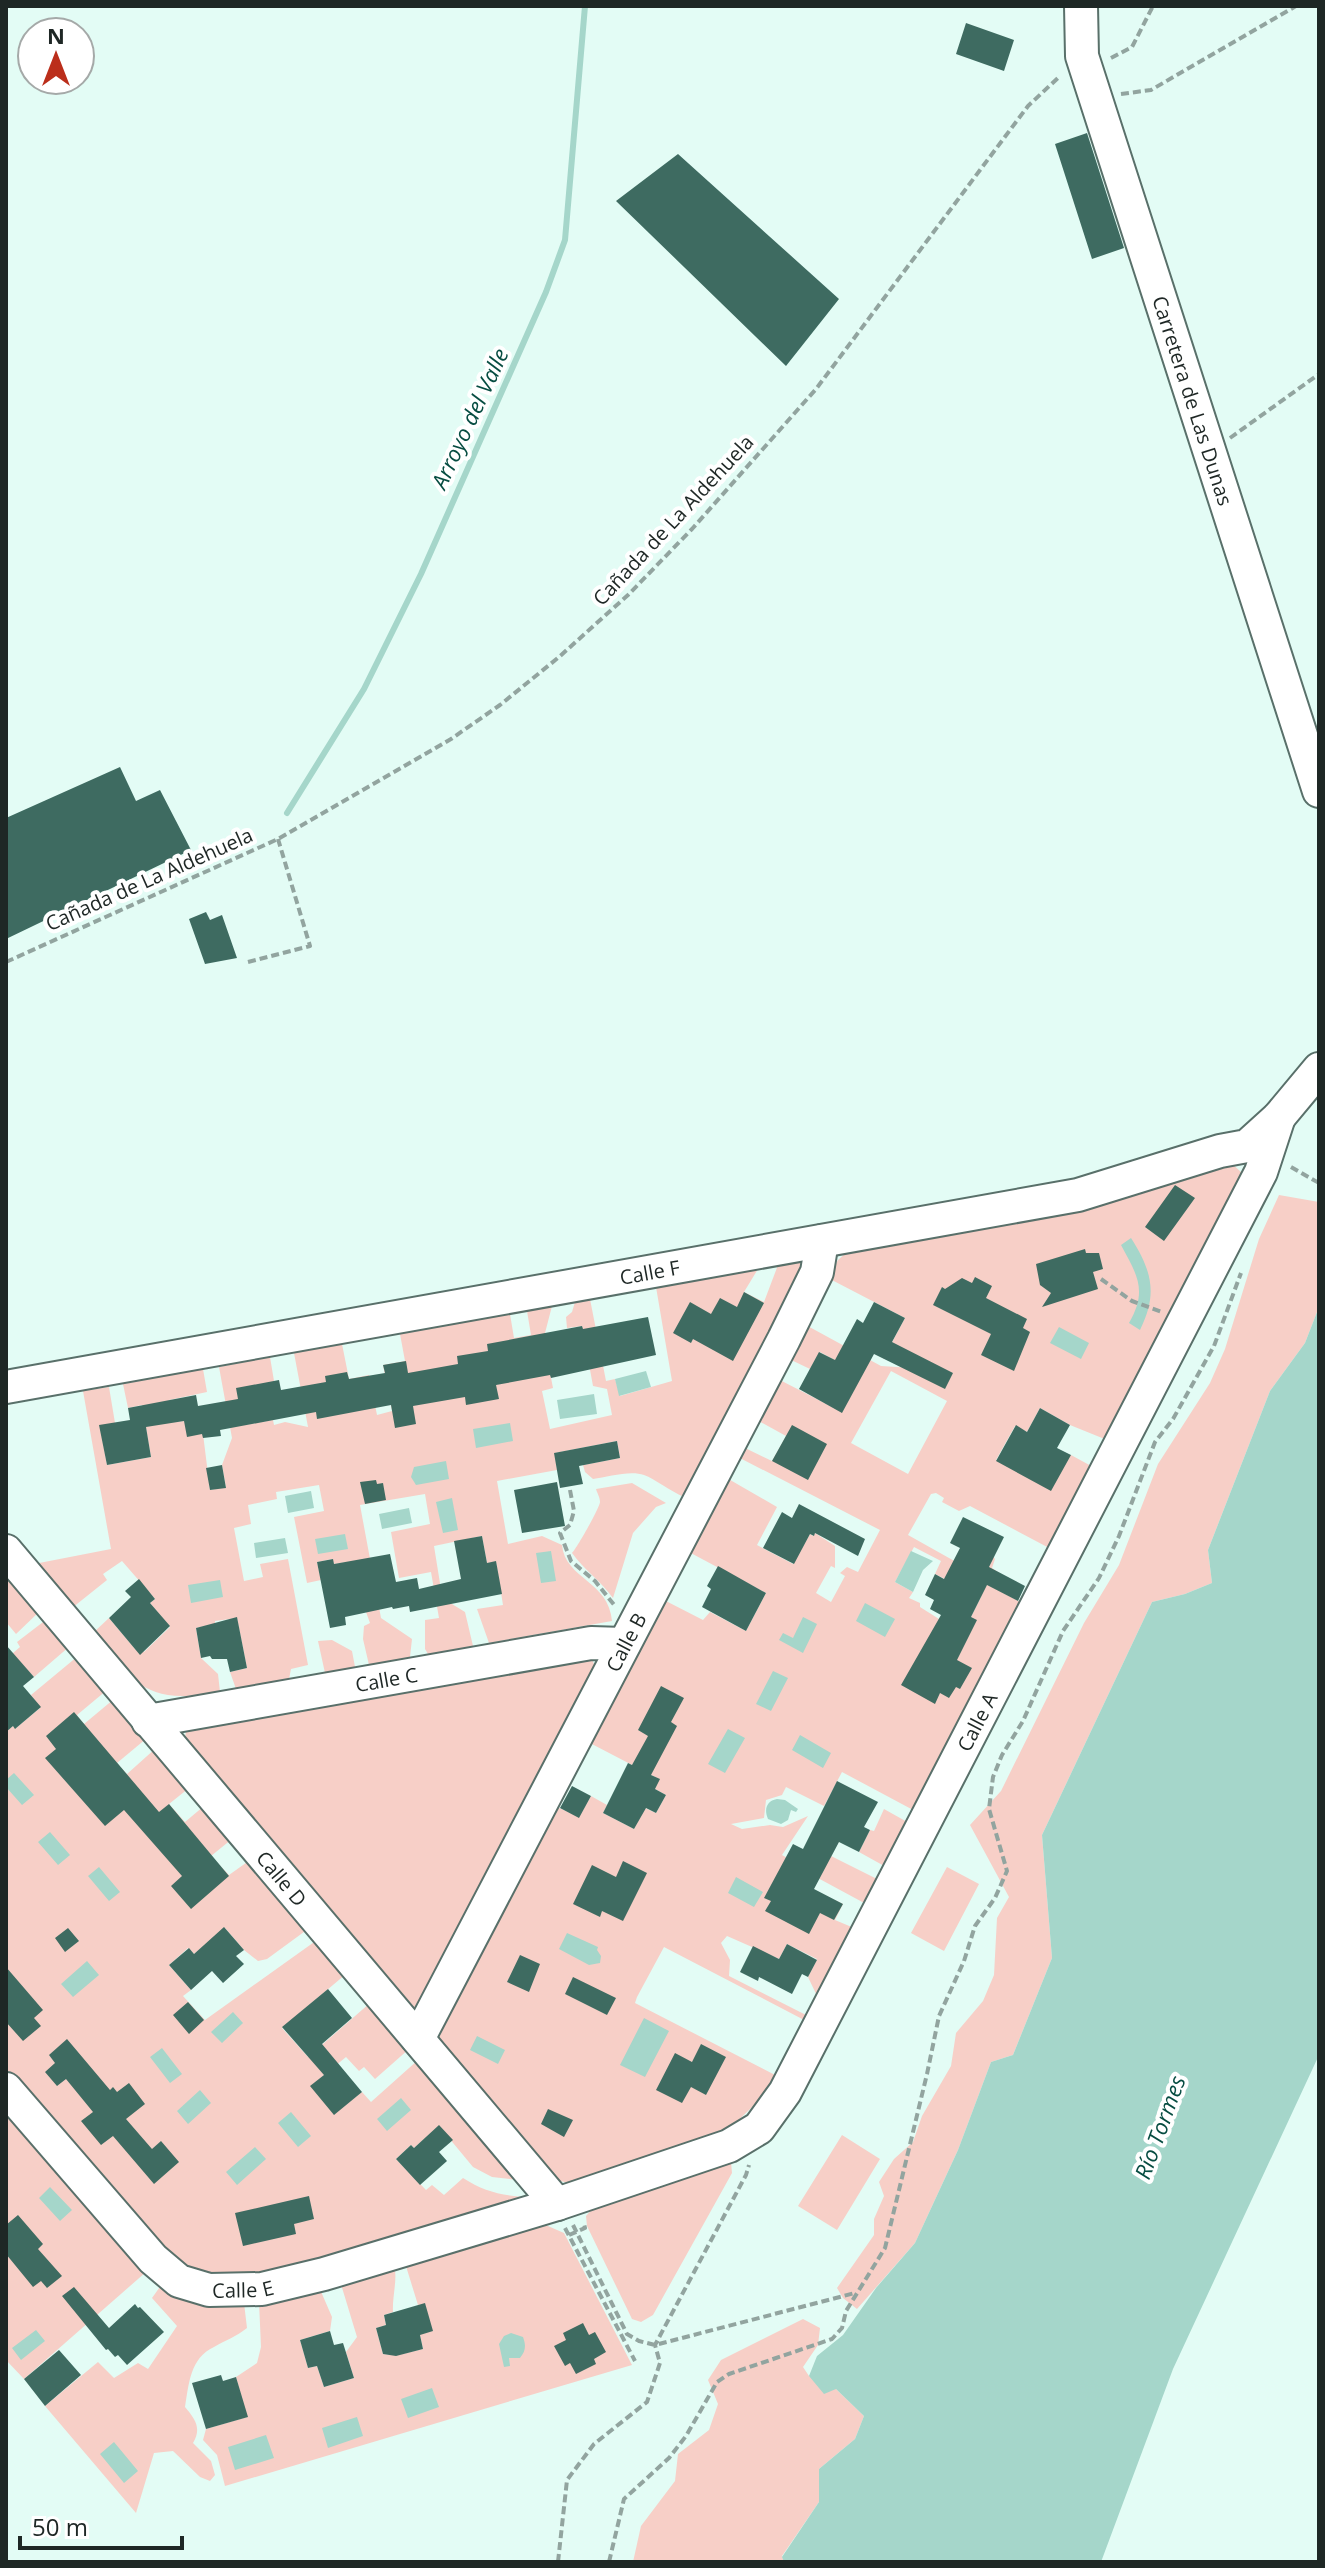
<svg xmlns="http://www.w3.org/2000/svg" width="1325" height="2568" viewBox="0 0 1325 2568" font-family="'Open Sans',sans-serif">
  <rect width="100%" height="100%" fill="#e3fcf5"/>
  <path fill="#f7cfc7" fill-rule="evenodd" d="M1230,1162L1241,1172L1242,1182L1107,1440L1070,1425L1040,1408L1027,1432L1015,1426L996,1460L1071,1455L1093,1467L1051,1549L970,1506L959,1511L942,1502L944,1498L936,1493L931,1494L908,1535L974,1572L992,1555L995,1559L992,1568L1001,1574L994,1588L1022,1603L915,1811L842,1772L824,1806L786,1787L782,1795L766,1800L764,1818L731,1824L742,1829L770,1825L783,1827L808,1816L782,1855L820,1876L831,1856L879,1880L866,1904L803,1870L795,1881L843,1904L835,1920L854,1928L818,1998L808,1977L817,1959L787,1944L779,1959L727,1936L721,1943L730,1960L729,1976L808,2016L806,2021L664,1947L637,1997L635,2003L777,2076L771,2089L727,2131L573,2184L556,2180L441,2047L438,2038L440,2030L555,1806L579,1817L591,1796L607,1805L603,1813L634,1829L645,1808L656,1813L666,1795L655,1789L659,1779L588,1742L662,1599L703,1620L710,1612L746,1631L766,1593L687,1551L725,1477L777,1507L757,1545L793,1564L810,1534L813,1536L815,1533L835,1546V1568L831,1566L816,1593L831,1602L845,1576L840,1573L847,1567L858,1572L880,1530L736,1456L741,1446L772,1461L786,1436L755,1419L776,1378L842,1412L862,1375L820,1352L810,1369L787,1358L804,1324L881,1366L913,1368L912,1372L945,1388L918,1359H883L905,1318L828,1278L838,1260L849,1250ZM891,1371L947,1401L908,1474L851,1443ZM914,1547L941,1561L935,1574L981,1597L971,1617L939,1619L920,1607V1603L909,1598L913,1592L895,1582Z
    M1279,1195L1319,1202V1307L1305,1343L1270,1391L1208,1550L1212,1583L1185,1594L1152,1602L1042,1835L1052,1958L1013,2055L991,2062L958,2150L915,2243L857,2309L843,2298L837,2288L874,2235V2219L884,2196L879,2182L894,2159L913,2142L922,2116L951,2066L956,2033L983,2001L994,1975L997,1918L1009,1897L970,1825L1001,1791L1084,1623L1119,1565L1158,1464L1210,1383L1225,1349L1259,1239Z
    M800,1261L804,1265V1270L684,1497C670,1491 655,1479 644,1475C630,1470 608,1477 593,1479L585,1472L583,1465L620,1458L617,1441L555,1453L557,1470L497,1481L508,1544L542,1536L562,1545C565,1579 609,1581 612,1621L489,1643L477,1609L503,1605L496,1562L487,1563L482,1536L434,1546L443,1602L447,1601L465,1612L473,1646L428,1654L425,1649V1620L439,1618L431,1572L399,1578L391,1532L430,1524L425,1494L360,1505L381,1618L412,1639L410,1657L369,1665L363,1639L364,1626L370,1623L348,1562L334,1564L332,1559L317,1562L321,1580L307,1583L294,1517L324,1511L319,1485L276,1492L277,1499L248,1505L251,1524L234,1528L244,1581L263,1577L260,1564L288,1559L308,1665L291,1669L289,1679L236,1689L230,1672L247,1668L237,1618L215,1621V1624L196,1628L201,1658L218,1674L220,1692C146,1705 137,1686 93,1633L109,1618L136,1650L140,1646L144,1652L170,1627L150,1603L155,1599L122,1561L103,1574L107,1580L72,1608L34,1564L111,1549L83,1391L109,1387L115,1423L100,1426L107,1465L151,1457L142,1405L128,1408L123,1384L203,1369L207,1392L169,1400L173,1422L184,1421L203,1434L210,1490L226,1487L222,1465L232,1438L219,1367L270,1357L274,1381L244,1425L273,1420L274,1425L285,1422L308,1427L294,1353L342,1344L349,1379L369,1375L377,1415L392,1411L383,1365L405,1361L400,1334L510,1314L514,1338L531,1335L527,1311L552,1306L545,1333L546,1340L544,1342L553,1388L542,1391L550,1429L612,1415L607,1389L593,1386L582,1326L567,1328L566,1317L572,1312L575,1302L590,1299L606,1381L615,1379L620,1396L672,1381L656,1287L758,1269L744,1292L764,1302L778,1265Z
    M632,1483L666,1503L656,1507L633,1533L613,1598C601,1581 584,1570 572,1553C577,1548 600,1507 600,1502C600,1497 597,1493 596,1489Z
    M6,1571L40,1611L16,1634L6,1622Z
    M47,1619L70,1646L34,1677L26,1669L6,1659L20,1647L17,1642Z
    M332,1640L352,1651L355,1667L325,1673L318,1641Z
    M78,1656L107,1690L77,1715L84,1724L114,1699L147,1738L117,1763L127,1774L156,1748L189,1788L169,1804L185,1822L204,1806L232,1839L211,1856L229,1875L250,1860L308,1929L267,1959L258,1961L244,1950L225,1928L194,1954L188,1948L169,1965L191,1990L183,1996L205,2020L317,1940L346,1974L282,2028L308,2057L370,2003L409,2049L375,2079L364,2067L359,2071L346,2057L311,2086L334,2114L362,2092L371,2102L418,2060L518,2180L492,2177L473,2167L439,2126L414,2148L411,2145L396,2159L426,2190L432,2185L444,2195L463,2178C483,2191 500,2195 524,2197L368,2246L260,2274L229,2277L207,2274L181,2264L161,2251L6,2069V1726L9,1729L13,1726L16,1728L40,1708L31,1695Z
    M591,1657L596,1669L418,2007L412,2009L185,1738L186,1731L194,1727Z
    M884,1809L909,1823L886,1867L859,1852L870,1830L874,1831Z
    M947,1867L979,1884L944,1951L911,1933Z
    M6,2110L146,2272L24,2379L6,2360Z
    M842,2135L880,2159L837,2230L798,2206Z
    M724,2162H731L732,2173L653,2315L641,2322L632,2319L587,2226L586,2216L593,2208Z
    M541,2223L564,2233L632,2365L225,2486L217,2455L203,2440L206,2429L247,2417L236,2377L257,2363L261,2347L259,2302L319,2287L332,2317L330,2331L300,2340L308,2368L317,2366L324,2387L354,2378L346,2352L357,2337L340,2281L394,2266C398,2278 392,2297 393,2312L384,2315L386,2325L376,2328L383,2354L392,2355L401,2352L402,2354L423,2349L420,2335L425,2304L418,2305L405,2263Z
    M162,2284L244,2303L247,2328C236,2337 226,2340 214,2347C190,2358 189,2384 185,2407C195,2419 202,2428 193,2443L211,2461L215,2475L210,2481L200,2477L173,2451L154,2453L136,2513L45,2406L98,2362L114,2378L138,2363L148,2369L177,2326L152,2298Z
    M803,2319L820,2328L818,2345L803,2367L809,2376L836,2389L864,2416L855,2439L819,2469V2502L782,2556L784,2562H633L641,2526L675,2481L678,2454L709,2430L718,2404L708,2380L721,2360Z"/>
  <path fill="#a5d6ca" d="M1131,1238C1152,1271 1158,1294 1140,1330L1129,1323C1148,1290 1137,1275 1121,1245Z
    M1319,1307V2055L1173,2369L1101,2562H784L782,2557L819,2502V2469L855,2439L864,2416L836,2389L824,2394L809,2376L817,2356L843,2335L876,2288L915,2243L958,2150L991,2062L1013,2055L1052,1958L1042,1835L1152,1602L1185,1594L1212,1583L1208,1550L1270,1391L1305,1343Z
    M1059,1327L1089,1343L1081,1359L1050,1343Z
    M646,1371L651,1387L619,1396L615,1379Z
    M594,1394L597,1414L560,1419L557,1400Z
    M510,1423L513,1441L476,1448L473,1429Z
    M446,1461L449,1479L416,1485L411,1477L414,1467Z
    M311,1491L314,1508L288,1513L285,1496Z
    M452,1498L458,1530L443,1533L436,1502Z
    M409,1508L412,1523L382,1529L379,1514Z
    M345,1534L348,1549L318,1554L315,1539Z
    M285,1538L288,1553L256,1558L254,1543Z
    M551,1551L556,1581L541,1583L536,1553Z
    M911,1551L933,1561L923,1570L913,1592L895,1582Z
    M220,1580L223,1597L191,1603L188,1585Z
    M865,1603L895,1619L885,1637L856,1621Z
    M803,1617L817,1624L803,1653L779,1640L783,1633L793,1638Z
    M773,1671L788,1678L771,1711L756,1704Z
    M728,1729L745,1738L725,1773L708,1764Z
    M800,1735L831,1753L823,1768L792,1750Z
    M14,1773L34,1795L22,1805L6,1787V1780Z
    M777,1799L785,1800L798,1809L796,1812L791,1810L788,1820L781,1824L768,1819C764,1810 766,1801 777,1799Z
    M50,1832L70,1855L58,1865L38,1842Z
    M99,1867L120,1892L109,1901L88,1876Z
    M736,1877L763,1892L754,1907L728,1893Z
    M567,1933L598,1947L597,1950L601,1956L600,1963L589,1965L559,1949Z
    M87,1961L99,1975L73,1997L61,1984Z
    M233,2012L243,2023L222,2043L211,2032Z
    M644,2018L669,2031L645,2077L620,2065Z
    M477,2036L505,2050L498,2064L470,2050Z
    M162,2048L182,2074L170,2083L150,2057Z
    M200,2090L211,2103L188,2124L177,2111Z
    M401,2098L411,2110L387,2131L377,2119Z
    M291,2112L311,2136L298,2147L278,2123Z
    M255,2147L266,2159L237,2185L226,2172Z
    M50,2187L72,2210L60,2221L39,2198Z
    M36,2330L45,2341L21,2360L12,2348Z
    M511,2333L523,2337C526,2345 526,2351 520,2358H509L510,2366L504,2367L499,2344L504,2336Z
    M432,2388L439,2407L408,2418L401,2399Z
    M357,2417L363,2436L328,2448L322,2428Z
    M266,2435L274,2458L235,2470L228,2447Z
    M114,2442L138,2471L124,2483L100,2454Z"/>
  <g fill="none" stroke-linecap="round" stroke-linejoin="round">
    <path stroke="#a5d6ca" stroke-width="6" d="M287,813L364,689L421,574L546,292L565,240L585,6"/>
  </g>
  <path fill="#3e6b61" d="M966,23L1014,40L1004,71L956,54Z
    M1087,133L1124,248L1092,259L1055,144Z
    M678,154L839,299L786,366L616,201Z
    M120,767L136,801L160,790L191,850L6,939V818Z
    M206,912L210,920L222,915L237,958L205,964L189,919Z
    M1175,1185L1195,1198L1164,1241L1145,1227Z
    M1085,1249L1086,1253H1099L1103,1269L1093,1272L1098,1289L1042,1307L1051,1293L1040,1285L1036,1264Z
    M975,1277L992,1286L986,1298L1027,1319L1023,1328L1030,1332L1014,1371L981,1355L991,1334L933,1305L942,1287L945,1289L962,1278L972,1283Z
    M744,1292L764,1303L733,1361L693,1339L691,1343L673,1333L690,1302L711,1314L720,1298L737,1307Z
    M874,1302L905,1318L892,1342L953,1373L945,1389L874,1354L842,1413L799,1389L819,1352L835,1360L857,1319L863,1323Z
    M648,1317L656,1355L551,1378L550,1375L496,1385L499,1399L466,1405L465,1397L413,1406L416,1424L395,1428L391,1405L317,1419L316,1412L220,1430L221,1436L203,1438L202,1434L187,1437L184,1421L146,1427L151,1457L107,1465L99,1425L130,1420L128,1408L196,1395L198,1406L238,1399L236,1388L279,1380L281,1390L326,1382L325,1376L347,1372L349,1379L385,1373L383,1365L406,1361L408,1373L458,1364L457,1356L488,1351L487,1344L582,1326L583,1329Z
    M1040,1408L1070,1425L1057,1448L1071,1455L1051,1491L996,1461L1016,1425L1027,1432Z
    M792,1425L827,1444L808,1480L772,1461Z
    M617,1441L620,1458L579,1466L583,1484L560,1488L554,1453Z
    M222,1465L226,1488L210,1490L206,1468Z
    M376,1480L377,1484L383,1483L386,1500L365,1504L360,1482Z
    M557,1482L565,1526L522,1533L514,1490Z
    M799,1504L865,1539L858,1556L815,1533L814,1536L810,1534L794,1564L763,1548L782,1512L792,1518Z
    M963,1517L1004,1537L989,1567L1025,1586L1018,1601L987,1585L971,1617L977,1620L957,1660L972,1668L960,1689L956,1687L949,1698L940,1693L935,1704L901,1685L941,1615L930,1609L934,1600L925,1595L935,1574L944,1579L960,1548L950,1543Z
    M482,1536L487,1563L496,1561L502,1594L410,1612L409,1606L393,1609L392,1607L345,1617L346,1625L330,1628L317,1562L333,1559L334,1564L390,1554L396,1582L417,1578L419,1589L461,1579L454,1541Z
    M718,1566L766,1593L746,1631L702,1607L711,1589L707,1586Z
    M139,1579L155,1599L150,1603L170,1626L140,1655L109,1618L131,1597L125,1591Z
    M237,1617L247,1668L230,1672L227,1659H212L210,1656L201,1658L196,1628Z
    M6,1645L34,1677L23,1686L41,1707L15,1729L13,1726L6,1732Z
    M661,1686L684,1698L671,1722L677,1726L651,1775L660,1779L655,1789L666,1795L656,1813L646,1808L634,1829L603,1813L628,1763L632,1765L648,1736L638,1730Z
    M74,1712L159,1812L169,1804L229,1876L191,1909L171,1886L182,1876L124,1810L105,1826L45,1758L56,1749L46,1736Z
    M837,1781L878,1802L864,1827L870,1830L859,1852L839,1842L814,1889L843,1904L834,1920L820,1913L809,1934L765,1911L771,1901L764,1898L793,1844L803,1849Z
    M572,1786L591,1796L579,1818L560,1808Z
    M623,1861L647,1873L623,1921L602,1911L600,1917L573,1904L592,1865L616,1877Z
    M224,1927L244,1950L236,1956L244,1964L223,1983L212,1971L191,1990L169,1965L189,1948L194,1954Z
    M68,1928L79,1941L65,1952L55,1938Z
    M787,1944L817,1960L808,1977L802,1974L792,1994L759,1977L758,1981L740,1972L753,1946L779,1959Z
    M520,1955L540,1964L529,1992L507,1982Z
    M6,1967L43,2010L34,2018L41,2026L23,2041L6,2022Z
    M573,1977L616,1998L607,2015L565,1994Z
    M328,1989L352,2018L322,2044L362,2092L334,2115L310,2086L324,2075L282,2027Z
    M188,2002L204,2020L189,2034L173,2015Z
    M67,2039L110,2090L113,2087L117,2092L129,2083L145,2104L126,2119L152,2149L161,2141L179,2162L154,2184L113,2136L101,2145L81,2121L93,2112L66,2079L57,2086L45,2072L55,2063L49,2055Z
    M701,2044L726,2057L706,2095L691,2087L682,2103L656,2090L675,2053L692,2062Z
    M548,2109L573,2120L564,2137L541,2124Z
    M439,2125L453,2140L439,2152L447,2161L420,2185L396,2159L411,2145L414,2148Z
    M309,2196L314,2219L294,2224L296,2234L243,2246L235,2213Z
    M18,2215L43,2244L38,2249L62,2276L47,2288L41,2281L33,2287L6,2254V2225Z
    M74,2287L109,2328L135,2304L138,2308L140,2307L164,2332L127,2365L118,2355L115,2357L108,2349L106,2350L62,2296Z
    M425,2303L433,2331L420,2335L423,2349L396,2356L383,2354L376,2328L386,2325L384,2315Z
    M583,2323L589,2335L595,2332L606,2352L594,2359L596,2364L576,2374L570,2363L565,2366L554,2346L566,2340L563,2333Z
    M330,2331L334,2345L343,2343L354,2378L324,2387L317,2366L308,2368L300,2340Z
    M59,2350L81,2375L45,2406L24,2379Z
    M221,2375L223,2381L236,2377L248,2417L206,2429L192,2383Z"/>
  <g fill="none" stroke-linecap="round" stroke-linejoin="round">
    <defs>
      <g id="minor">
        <path id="s1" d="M1081,6L1082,56L1319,791"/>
        <path id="s2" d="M6,1387L1078,1195L1220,1151L1247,1146L1279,1117L1319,1069"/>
        <path id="s3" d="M6,1551L557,2204"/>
        <path id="s4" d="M148,1721L591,1643L624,1644"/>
        <path id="s5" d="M418,2039L784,1339L817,1272L822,1241"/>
        <path id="s6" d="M6,2089L153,2259L179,2281L209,2290L262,2289L324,2274L557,2204L729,2146L759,2128L785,2092L1261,1172L1279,1117"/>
      </g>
    </defs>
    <use href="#minor" stroke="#59706a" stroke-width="36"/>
    <path stroke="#92a49f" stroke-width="4" stroke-dasharray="8 4" stroke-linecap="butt" d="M1111,58L1132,47L1153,6
      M1121,94L1151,90L1296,6
      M1230,438L1319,374
      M6,962L278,839L451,739L500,705L559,657L628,595L692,529L816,389L1028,106L1060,76
      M248,962L310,946L278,839
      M1291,1167L1319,1183
      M1101,1279L1132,1301L1162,1312
      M570,1490L574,1511L570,1525L560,1533L571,1561L595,1581L615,1606
      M573,2225L627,2334L639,2341L655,2345L855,2293
      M565,2228L635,2361
      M569,2235L585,2228L584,2224
      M558,2562L567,2480L594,2444L647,2402L660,2363L655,2345L746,2175L749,2165
      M609,2562L624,2499L669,2458L686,2436L717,2382L729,2374L832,2339L842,2328L846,2311L885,2248L927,2074L939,2016L964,1961L975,1926L995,1898L1007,1871L989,1809L993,1777L1002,1755L1023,1721L1063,1631L1099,1578L1119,1536L1155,1442L1173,1419L1214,1346L1241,1273"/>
    <use href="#minor" stroke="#fff" stroke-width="32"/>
  </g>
  <g text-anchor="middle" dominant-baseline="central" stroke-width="8" stroke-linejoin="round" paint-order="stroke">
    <g font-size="20" fill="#1e2725" stroke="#fff">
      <text stroke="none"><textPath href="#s1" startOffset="412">Carretera de Las Dunas</textPath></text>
      <text transform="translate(673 520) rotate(-47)">Cañada de La Aldehuela</text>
      <text transform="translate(149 879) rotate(-24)">Cañada de La Aldehuela</text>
      <text stroke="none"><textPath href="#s2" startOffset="654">Calle F</textPath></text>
      <text stroke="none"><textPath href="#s5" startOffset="448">Calle B</textPath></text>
      <text stroke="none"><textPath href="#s4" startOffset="242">Calle C</textPath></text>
      <text stroke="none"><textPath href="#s6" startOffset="1328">Calle A</textPath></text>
      <text stroke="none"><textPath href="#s3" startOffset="428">Calle D</textPath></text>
      <text stroke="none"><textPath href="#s6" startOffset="324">Calle E</textPath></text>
    </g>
    <g font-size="22" font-style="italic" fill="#074d42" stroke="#fff">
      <text transform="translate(469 418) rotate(-65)">Arroyo del Valle</text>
      <text transform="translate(1159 2127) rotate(-70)">Río Tormes</text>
    </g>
  </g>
  <rect width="1325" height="2568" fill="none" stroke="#1e2725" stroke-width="16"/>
  <g transform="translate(56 56)"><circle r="38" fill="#ffffff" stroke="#a5a9a8" stroke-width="2"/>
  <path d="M0-6L14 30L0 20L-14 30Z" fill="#bb2e1b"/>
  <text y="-12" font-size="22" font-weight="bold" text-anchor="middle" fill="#1e2725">N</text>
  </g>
  <path d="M20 2536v12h162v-12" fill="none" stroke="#1e2725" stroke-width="4"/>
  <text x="32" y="2536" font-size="24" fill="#1e2725" stroke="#ffffff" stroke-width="6" paint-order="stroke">50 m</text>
</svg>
